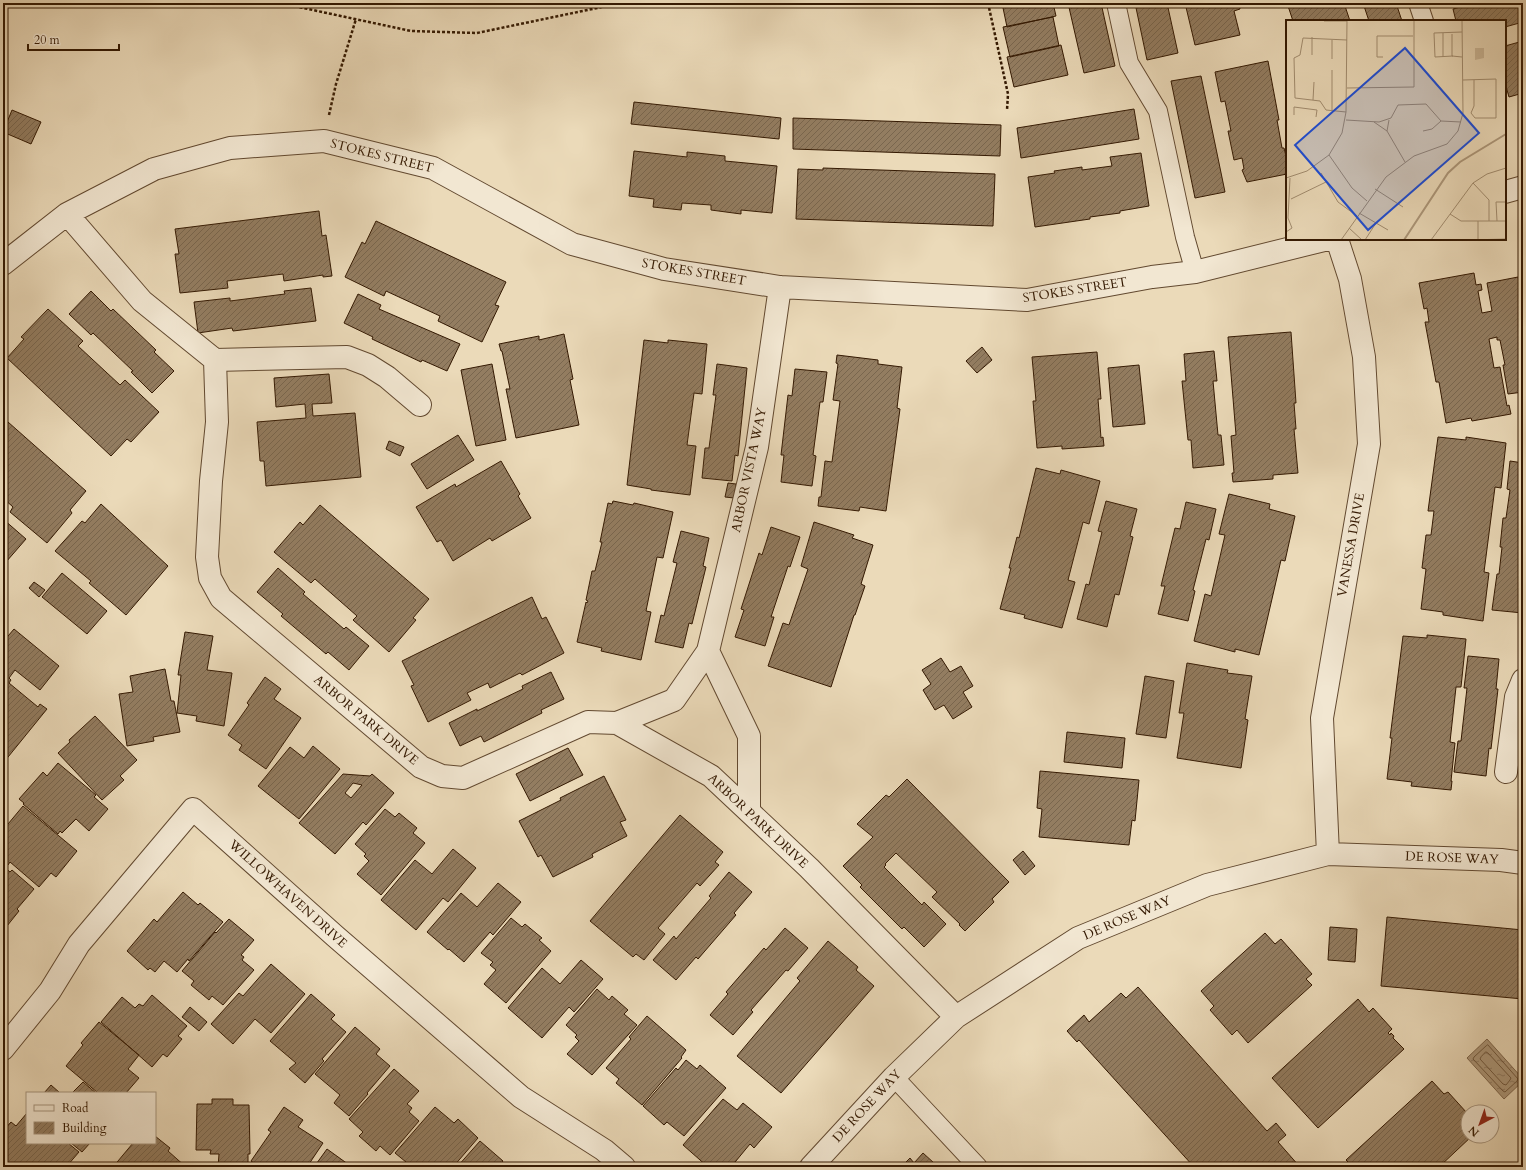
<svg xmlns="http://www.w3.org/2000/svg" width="1526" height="1170" viewBox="0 0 1526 1170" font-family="Cardo,serif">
  <defs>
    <pattern id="water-ripples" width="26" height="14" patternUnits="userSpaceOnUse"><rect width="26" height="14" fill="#ad987b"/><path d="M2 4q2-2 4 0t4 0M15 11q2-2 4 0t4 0" fill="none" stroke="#8e7b63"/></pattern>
    <pattern id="building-hatch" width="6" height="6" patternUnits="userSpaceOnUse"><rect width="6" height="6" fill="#937d61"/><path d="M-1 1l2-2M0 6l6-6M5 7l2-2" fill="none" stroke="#79664e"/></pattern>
  </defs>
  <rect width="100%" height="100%" fill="#ebdab9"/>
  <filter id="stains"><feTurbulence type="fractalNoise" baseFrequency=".005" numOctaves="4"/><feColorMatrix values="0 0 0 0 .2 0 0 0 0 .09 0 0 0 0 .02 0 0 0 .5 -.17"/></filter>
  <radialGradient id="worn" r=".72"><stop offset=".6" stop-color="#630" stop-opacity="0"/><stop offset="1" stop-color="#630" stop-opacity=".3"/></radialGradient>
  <path fill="url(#water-ripples)" stroke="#7d654b" d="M1487,1039L1523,1079V1081L1504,1099L1467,1058Z"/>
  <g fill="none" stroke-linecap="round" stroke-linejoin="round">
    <path stroke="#70583e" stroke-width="1" d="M1488,1045L1518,1079L1517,1081L1505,1092L1503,1091L1473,1059L1474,1057L1486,1046Z
      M1486,1052L1488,1053L1511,1078L1510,1080L1506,1085L1503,1084L1480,1059L1481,1057Z"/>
  </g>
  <path fill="url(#building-hatch)" stroke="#341902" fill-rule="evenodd" d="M1002,3H1053L1056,16L1007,27Z
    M1068,3H1101L1115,66L1084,73Z
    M1135,3H1167L1178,53L1147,60Z
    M1185,3H1239L1240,9L1234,11L1240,35L1195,45Z
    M1287,3H1344L1350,21H1296V20L1293,21Z
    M1363,3H1396L1402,21H1369Z
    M1475,3H1523V22L1505,27V21H1456L1453,9Z
    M1053,17L1059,46L1010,57L1003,27Z
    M1523,41V93L1509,97L1505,83V46Z
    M1061,45L1068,75L1014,87L1007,57Z
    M1268,61L1279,120H1277L1282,148H1284L1286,156H1287V174L1247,182L1242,170L1244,169L1242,158L1234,160L1228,131H1231L1225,101L1221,102L1215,72Z
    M1201,76L1225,192L1195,198L1171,81Z
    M634,102L781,118L779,139L631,124Z
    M1134,109L1139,139L1021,158L1017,128Z
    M12,110L41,122L31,144L3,132Z
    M793,118L1001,125L1000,156L793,149Z
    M634,151L687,157V152L725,156V161L777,166L772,213L741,210V214L711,210V205L682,203L681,210L653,207L654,199L629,196Z
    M1141,153L1149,206L1120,211V213L1090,217V219L1035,227L1028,177L1055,173L1054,171L1082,167V170L1112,166L1110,157Z
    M823,168L995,174L993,226L796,219L798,169L823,170Z
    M319,211L322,236L326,235L332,276L323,277V275L284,281L283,274L227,281L228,288L180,293L175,254H179L175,229Z
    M376,221L506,282L495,305L499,306L482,342L438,321L440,316L386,291L384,296L345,277L362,242L365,244Z
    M1474,273L1476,285L1481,284L1482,290L1478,291L1482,313L1492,311L1487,283L1518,277L1523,303V392L1508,394L1503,365H1505L1500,340H1497V337L1489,339L1494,368L1500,367L1507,406L1509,405L1511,414L1472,421L1471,418L1446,423L1439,382H1436L1425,322H1429L1427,308L1424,309L1419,283Z
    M311,288L316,321L233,331L232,328L198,333L194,302L230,298V301L285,294L284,291Z
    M91,291L111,311L113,309L156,350L154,352L174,371L152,393L131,372L133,371L93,333L91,335L69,314Z
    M358,294L381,305L379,309L460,344L447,371L422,360L421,362L372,339L373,337L344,323Z
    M48,309L83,341L78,346L120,385L125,380L159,412L131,442L127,439L111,456L7,358L24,339L21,337Z
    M1291,332L1296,403H1294L1296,429H1294L1298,473L1273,475V479L1233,482L1232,473H1234L1231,436L1236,435L1228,337Z
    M564,334L573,379L570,380L579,425L516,438L506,389H510L502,351H501L499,344L539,336V340Z
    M644,340L668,343V340L707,344L702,394L694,393L687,445L696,446L690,495L651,490V489L627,485Z
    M982,347L992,360L977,373L966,361Z
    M1214,351L1217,381H1213L1218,435H1221L1224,465L1193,468L1191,440H1188L1182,381H1186L1184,354Z
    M1097,352L1101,399H1098L1101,438L1103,437L1104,446L1062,449V446L1037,448L1033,401H1036L1032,357Z
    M837,355L878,360V364L902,367L897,408L900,409L886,511L860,507L859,511L818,506L819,497H821L825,461L832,462L840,401L833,400L838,364L836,363Z
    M492,364L506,440L476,446L461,370Z
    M717,364L747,368L738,456L735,455L732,481L702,478L705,448H709L716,395H713Z
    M1139,365L1145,424L1113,427L1108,368Z
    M795,369L827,372L823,402H820L813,455L816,456L812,486L781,482L784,455H781L788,395L792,396Z
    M329,374L332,403L312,404L313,416L355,413L361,477L266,486L264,461H260L257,422L306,418L305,404L276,407L274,378Z
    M8,422L86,491L70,510L72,513L47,543L10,512L13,507L3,498V423L6,425Z
    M458,435L474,460L427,489L411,464Z
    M1438,437L1466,440V437L1506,443L1501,488L1495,487L1484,572L1489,573L1483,621L1443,615V612L1421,609L1426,569L1422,568L1426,535H1431L1434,511H1428Z
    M389,441L404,447L400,456L386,449Z
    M501,461L520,494L518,496L531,518L492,541L490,538L453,561L441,540L437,542L416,507L455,484L456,487Z
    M1510,461L1523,463V613L1492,610L1497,574H1499L1502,547H1500L1503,518H1506L1510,490L1507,489Z
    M1036,468L1060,474L1061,470L1100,481L1089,524L1083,522L1068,580L1075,582L1062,628L1024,618L1025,615L1000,609L1011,568H1009L1017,537L1019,538Z
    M728,483L736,484L734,498L725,497Z
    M1229,494L1270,504L1269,509L1295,516L1285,561L1281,560L1259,655L1235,649V652L1194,641L1205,594L1211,596L1225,535L1219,534Z
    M613,501L633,505L634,503L673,512L663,558L657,557L646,611L651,612L641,660L601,651L602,648L577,642L586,602L587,603L588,601L586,600L592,571H595L602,542H600L608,503L612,504Z
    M1106,501L1137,509L1130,536L1133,537L1119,595L1115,594L1107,627L1077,619L1086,584L1089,585L1102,532L1098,531Z
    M1186,502L1216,509L1209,540L1206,539L1193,590L1195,591L1188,621L1158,614L1165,586H1161L1175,528L1180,529Z
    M101,504L168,566L126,615L89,583L91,581L55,551L82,521L85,523Z
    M320,505L429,599L413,618L416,620L389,652L353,620L357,616L315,579L311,583L274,552L300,522L303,525Z
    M3,519L26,539L6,562L3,560Z
    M814,522L854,535L852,538L873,545L861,584L865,586L855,615H854L831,687L768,666L783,623L789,625L808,569L801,566Z
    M771,527L800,537L790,567L788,566L771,617H774L765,646L735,637L744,610L741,609L759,553L762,555Z
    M681,531L709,538L703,566L706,567L692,624L689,623L683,648L655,642L661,615L664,616L677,563L673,562Z
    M278,568L305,592L303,594L344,629L346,627L369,646L349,670L328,652L326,654L281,616L283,614L257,592Z
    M62,573L107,611L87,634L42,597Z
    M34,582L45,590L39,597L29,588Z
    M532,597L542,619L546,617L564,653L522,675L520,673L490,688L488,683L467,693L471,700L428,722L411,686L414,685L402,661Z
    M14,629L59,666L40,690L15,670L9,678L11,680L9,683L38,707L40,704L47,709L4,762L3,642Z
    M185,632L213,636L207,670L232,673L224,726L196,721L197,716L177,713L181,675H178Z
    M1427,635L1466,639L1461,687H1456L1450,742L1455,743L1451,781H1452L1451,790L1411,786L1412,782L1387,779L1392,738H1390L1403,636L1427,638Z
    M1468,656L1499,659L1496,689H1498L1491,749L1489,748L1486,776L1454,772L1458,741H1461L1467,688H1464Z
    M941,658L950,672L961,666L973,686L963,692L972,707L953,719L944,705L935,710L923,690L931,684L922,670Z
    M1187,663L1228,670L1227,673L1252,676L1245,719L1248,720L1241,768L1177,758L1184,713H1179Z
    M165,669L171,701H174L180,732L153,737L154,741L127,746L119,694L133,692L130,676Z
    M551,672L564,699L541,710L542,713L484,742L481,736L460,746L449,723L477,709V711L523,689L522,686Z
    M1145,676L1174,681L1166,738L1136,734Z
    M265,677L281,689L274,699L301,718L266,769L239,750L242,745L228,735L249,705L247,703Z
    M95,716L137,760L120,776L124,780L102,800L58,753L70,742L69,740Z
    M1067,732L1125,738L1122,768L1064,762Z
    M313,746L340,769L299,819L258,786L290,747L304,758Z
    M568,748L583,775L530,801L516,774Z
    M58,763L96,795L94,797L108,809L89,831L76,819L62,833L60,831L58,834L23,804L24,803L19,799L43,772L47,776Z
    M1040,771L1139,780L1135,821L1132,820L1129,845L1039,837L1042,809L1037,808Z
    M343,774L370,776L372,774L394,793L366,825L363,822L335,854L299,823ZM353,783L362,785L351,798L345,793Z
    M604,776L626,820L620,822L627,836L592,854L593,857L553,877L541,855L538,857L519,821L561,800L560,798Z
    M907,779L1009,882L992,899L994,902L965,931L959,925L960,924L932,897L937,892L896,853L885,864L886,865L884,867L922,905L924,902L946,924L924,947L904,927L902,929L860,887L862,885L843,866L873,837L857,824L886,795L889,797Z
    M23,806L77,851L56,877L51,873L39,887L10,862L8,865L3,861V830Z
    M385,809L395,817L399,813L417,828L413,833L425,843L381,895L357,874L369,861L364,856L366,854L355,844Z
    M680,815L723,852L715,862L719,865L700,886L697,883L658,928L665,934L644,960L636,954L633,957L590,921Z
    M453,849L476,868L448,902L443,898L416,930L381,900L415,860L432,874Z
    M1023,851L1035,866L1025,875L1013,860Z
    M3,866L10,872L12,870L34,889L17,909L19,911L3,931Z
    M729,872L752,892L734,913L736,915L698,959L696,957L676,980L653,960L674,936L676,939L711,898L709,896Z
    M498,883L521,902L493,935L490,932L464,962L449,949L448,950L427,932L461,893L477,907Z
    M183,892L198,905L200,903L223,922L189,961L188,959L177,972L164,961L155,972L150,968L148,970L127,951L154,919L157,922Z
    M1387,917L1523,930V999L1381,986Z
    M511,918L522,927L525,924L542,938L539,940L551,951L506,1003L484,984L496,970L490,965L493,962L481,953Z
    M229,919L254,940L241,955L244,957L242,960L254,970L223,1005L212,996L209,1000L191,985L194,981L182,971L215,932L216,933Z
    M1330,927L1357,929L1355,962L1328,960Z
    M785,928L808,948L788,971L786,970L751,1010L753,1012L733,1035L710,1015L728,994L726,992L764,948L766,950Z
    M1265,933L1275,944L1281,939L1312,974L1306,979L1312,985L1248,1043L1237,1030L1232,1035L1210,1010L1214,1006L1201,991Z
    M828,941L858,967L856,970L874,986L781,1093L737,1056L800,981L797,978Z
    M581,960L603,979L574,1012L569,1007L542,1038L508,1008L542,968L560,984Z
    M271,964L305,994L271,1033L255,1019L233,1044L211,1024L239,993L243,996Z
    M1138,987L1267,1131L1276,1123L1286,1135L1278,1142L1300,1167H1194L1079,1040L1077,1042L1067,1031L1084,1015L1089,1022L1121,993L1126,998Z
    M597,989L609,1000L612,996L628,1010L624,1014L637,1025L592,1075L567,1054L579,1041L575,1037L577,1035L566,1025Z
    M311,994L335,1015L331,1019L346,1032L322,1059L324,1061L305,1083L289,1069L296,1063L270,1041Z
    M152,995L187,1026L178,1036L182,1039L167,1057L163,1054L152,1067L101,1022L122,997L135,1008L139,1004L143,1006Z
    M1358,999L1369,1012L1373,1008L1392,1029L1388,1033L1390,1035L1391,1033L1394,1036L1393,1038L1404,1049L1318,1128L1272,1078Z
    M190,1007L207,1022L199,1031L182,1017Z
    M647,1016L686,1050L681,1057L682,1058L642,1105L616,1083L619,1079L606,1068L631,1039L629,1037Z
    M99,1022L139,1055L128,1069L139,1078L126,1093H98L66,1066L83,1045L81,1043Z
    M355,1027L380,1049L376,1054L390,1066L367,1093L368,1094L349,1116L334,1103L340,1095L315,1074Z
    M686,1060L697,1069L700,1065L726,1088L684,1136L667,1122L664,1125L643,1106L676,1068L678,1070Z
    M394,1069L419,1091L407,1104L412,1108L409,1112L419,1121L390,1155L380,1146L376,1151L359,1136L363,1132L349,1119Z
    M1432,1081L1444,1094L1448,1092L1467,1113L1464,1115L1468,1120V1136H1472L1439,1167H1353L1346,1160Z
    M83,1082L96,1093H72Z
    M51,1085L60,1093H44Z
    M212,1099H233V1105H249L250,1154H248V1167H218L219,1154H210L211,1150H196L197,1104H212Z
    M723,1099L737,1110L743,1103L772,1127L754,1148L750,1144L731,1167H716L712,1163L708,1167L683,1145Z
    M284,1107L303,1120L298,1127L323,1143L307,1167H259L251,1161L271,1132L268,1130Z
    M435,1107L454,1123L458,1119L478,1138L453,1167H434L432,1166L431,1167H412L395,1153Z
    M27,1113V1143H68L79,1152L67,1166L69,1167H13L3,1158V1131L11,1122L16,1126Z
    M155,1136L170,1148L168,1151L186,1167H113L133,1143H155Z
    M480,1141L503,1161L499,1166L501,1167H457Z
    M71,1143H90L82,1152Z
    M327,1149L352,1167H314Z
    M923,1153L934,1163L933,1165L935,1167H901L910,1158L914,1163Z"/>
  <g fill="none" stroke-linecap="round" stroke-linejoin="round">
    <defs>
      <path id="lane" d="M1116,3L1129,63L1158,111L1185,237L1195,272
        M1418,3L1424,21
        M894,1077L978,1167"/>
      <path id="street" d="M1505,192L1523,187
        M67,214L142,301L215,360L217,422L211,481L207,557L210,578L221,598L421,767L442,776L463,778L588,722L617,723L711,776L809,868L956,1017
        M3,264L67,214L154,169L230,148L324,141L433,168L572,244L664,269L780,287L1027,300L1152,277L1195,272L1328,239
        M215,360L347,357L368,365L387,377L420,405
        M708,651L757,447L780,287
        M617,723L674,700L708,651L749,736V811
        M1506,772L1516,697L1523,680
        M1328,854L1322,718L1369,444L1364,357L1350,279L1337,239
        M3,1049L50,991L79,944L193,809L335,936L521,1097L604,1150L624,1167
        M811,1167L894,1077L956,1017L1078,938L1207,885L1328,854L1501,860L1523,863"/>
    </defs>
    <use href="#lane" stroke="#624930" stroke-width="20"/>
    <use href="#street" stroke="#624930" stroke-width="24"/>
    <path stroke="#341902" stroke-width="2.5" stroke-dasharray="3 2" stroke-linecap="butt" d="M280,3L411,31L477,33L621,3
      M988,3L1008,94L1007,110
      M329,115L336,84L356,19"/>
    <use href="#lane" stroke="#f2e7d2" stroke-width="18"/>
    <use href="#street" stroke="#f2e7d2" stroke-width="22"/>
  </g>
  <g text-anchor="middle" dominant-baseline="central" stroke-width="3.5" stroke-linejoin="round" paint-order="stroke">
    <g font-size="13" fill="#341902" stroke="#f2e7d2">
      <text transform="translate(382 156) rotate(14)">STOKES STREET</text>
      <text transform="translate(694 272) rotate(10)">STOKES STREET</text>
      <text transform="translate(1075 290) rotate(-9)">STOKES STREET</text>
      <text transform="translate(749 470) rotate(-78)">ARBOR VISTA WAY</text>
      <text transform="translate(1351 545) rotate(-80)">VANESSA DRIVE</text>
      <text transform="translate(366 720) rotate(40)">ARBOR PARK DRIVE</text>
      <text transform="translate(758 821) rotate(43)">ARBOR PARK DRIVE</text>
      <text transform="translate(1452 858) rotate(2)">DE ROSE WAY</text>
      <text transform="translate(288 894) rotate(42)">WILLOWHAVEN DRIVE</text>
      <text transform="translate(1127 918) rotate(-23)">DE ROSE WAY</text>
      <text transform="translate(867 1106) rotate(-47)">DE ROSE WAY</text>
    </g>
  </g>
  <g transform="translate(1286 20)">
    <rect width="220" height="220" fill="#ebdab9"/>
    <path d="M189,28H198V38L189,40Z" fill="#ccb99a"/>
    <path fill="none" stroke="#ad987b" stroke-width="2" d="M118,220L162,153L174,142L220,114"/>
    <path fill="none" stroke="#a28d70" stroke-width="1" d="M38,1H61M166,14V36L176,37M46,20V39M26,35V17M167,36L149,37L148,13L176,12M97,37H91V16H127M157,37V13M177,60L210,59V98H189L185,93M61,68L128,67V0M27,80L28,62M46,90V50M60,92L40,90L34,81L9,78L8,38L14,35L17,18L61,20M185,93L188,86V60M8,95V87L31,90L30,97M60,100L93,102L105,98L112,85L140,84L155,101L175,102M88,102L101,111L103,100M101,111L119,142M137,111L146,109L155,101M43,135L66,168L81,181M35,153L52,182L71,196M0,158L21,151L43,135L56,113L60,92L61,0M187,163L203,180V201M89,169L117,187M5,179L40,162M73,193L102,210M164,194L175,201H220M192,201V220M211,201L210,182H220M63,208L76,220M0,212L6,208L2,198L4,158M55,220L100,157L128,136L161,124L172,111L177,93L176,0M79,220L90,203M145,220L187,163L201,154L220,148M183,220L220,219"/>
    <path fill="#1d4ed8" fill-opacity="0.15" stroke="#1d4ed8" stroke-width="2" d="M119,28L193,113L82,210L9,125Z"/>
    <rect width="220" height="220" fill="none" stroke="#341902" stroke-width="2"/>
  </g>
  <rect width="1526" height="1170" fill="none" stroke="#ebdab9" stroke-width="16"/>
  <rect x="4" y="4" width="1518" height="1162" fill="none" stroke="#341902" stroke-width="2"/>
  <rect x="8" y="8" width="1510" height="1154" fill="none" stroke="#341902"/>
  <rect x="26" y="1092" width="130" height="52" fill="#f2e7d2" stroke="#a6957f"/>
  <rect x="34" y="1105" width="20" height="6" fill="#f2e7d2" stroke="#a6957f"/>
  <text x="62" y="1112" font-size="12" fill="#341902">Road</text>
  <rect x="34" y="1122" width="20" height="12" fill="url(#building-hatch)" stroke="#a6957f"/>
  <text x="62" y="1132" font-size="12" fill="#341902">Building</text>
  <g transform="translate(1480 1124) rotate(221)"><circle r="19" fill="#f2e7d2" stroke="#a6957f"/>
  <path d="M0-3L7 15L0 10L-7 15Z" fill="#8f2418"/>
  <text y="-6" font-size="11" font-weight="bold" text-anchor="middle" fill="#341902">N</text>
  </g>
  <path d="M28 44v6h91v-6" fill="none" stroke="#341902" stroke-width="2"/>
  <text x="34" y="44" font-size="12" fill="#341902" stroke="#f2e7d2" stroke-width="3" paint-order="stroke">20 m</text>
  <rect width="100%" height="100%" filter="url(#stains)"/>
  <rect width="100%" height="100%" fill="url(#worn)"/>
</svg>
